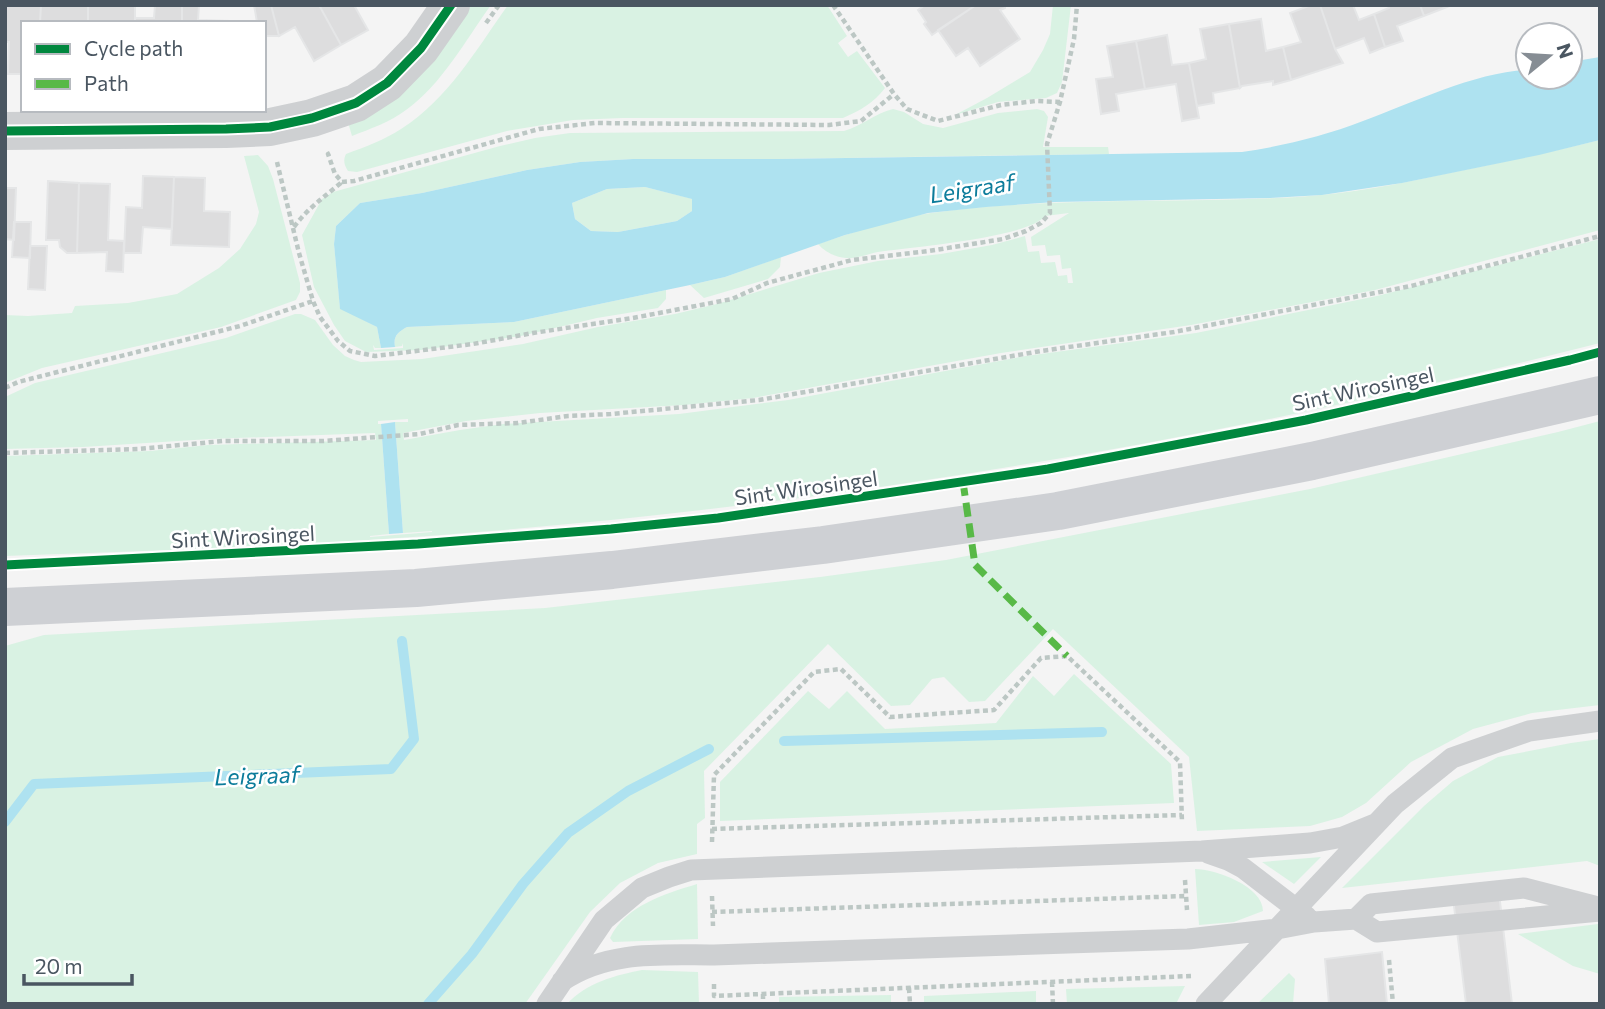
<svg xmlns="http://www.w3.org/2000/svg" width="1605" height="1009" viewBox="0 0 1605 1009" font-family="Commissioner,sans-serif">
  <rect width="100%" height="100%" fill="#f4f4f4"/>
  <path fill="#d9f2e3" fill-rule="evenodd" d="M471,5H491C465,41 442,84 406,110C390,122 370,129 352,136L347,119L448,40Z
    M508,5H827L847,36L838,43L848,57L857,51L885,88C874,103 859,111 843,118H623L573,120L507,131L357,172L348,171C344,165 343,160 346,154C365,147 384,140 401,129C448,99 476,50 508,5Z
    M1053,5H1071L1062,82L1057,93L1046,98L998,102L955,115L987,98L1030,72L1043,50L1050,34Z
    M893,109L904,112L923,124L943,128L998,113L1037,109L1044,111L1048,117L1043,147H1108L1109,154L778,159H633L580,162L527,170L422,193L360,203L336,226L334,244L340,308L377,327L381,348H375L373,345L374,350L403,348V343L402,346L395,347C393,336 398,332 407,327L514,322L666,290V299L658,308L597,318L521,336L421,350L366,352L345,341L334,325L314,287L302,235L322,199L333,192L500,146L535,138L570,133L844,131C862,126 875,113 893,109Z
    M1600,140V230L1375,290L1191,325L1001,353L753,398L684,405L540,413L466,421L403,433L404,440L460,430L503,424L679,414L788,400L1026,356L1196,333L1377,296L1600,239V343C1236,436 865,500 491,531C329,545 167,550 5,556V456L150,451L208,445L376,440L375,433L210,439L83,447L5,449V397L35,383L226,338L295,314H301L315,320L333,345L345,356L354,360L361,362L422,359L523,344L598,327L675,314L717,304L819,273L878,261L941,254L992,245L1025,236L1028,252L1039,251L1041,263L1055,262L1058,276L1067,275L1068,283H1073L1071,268L1062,269L1060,255L1047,256L1045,245L1032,246L1031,237L1069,213L1045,216C1028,238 909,247 878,252C868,254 856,259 846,258C835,257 825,252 818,244C854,232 892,219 931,213C1052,196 1175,204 1297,197C1348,194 1399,184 1449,173C1500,163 1550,152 1600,140ZM408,419V422H395L403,533L432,531V532L370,537V536L389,534L381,424H378V421Z
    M258,155L268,166L273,179L300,283V292L296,300L221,327L42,368L5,383V315L28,316L72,313L75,306L128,303L177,294L219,268L240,249L256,224L259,212L244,156Z
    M645,187L693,199L692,211L677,221L618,232L591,231L575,219L572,203L607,189Z
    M781,257L780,267L768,279L704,298L690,285L725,277Z
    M1600,421V705L1532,713L1473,729L1411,762L1366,803L1342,817L1310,826L1197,831L1189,757L1053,629L985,701L969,702L944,677L932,679L910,705L891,706L828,644L704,771L705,818L697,824V854L658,863L620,883L590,912L525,1004H5V646L44,635L545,608L820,577L946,560L1310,489L1558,432Z
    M1074,674L1171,764L1174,803L720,821V782L808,691L829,709L847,691L885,729L996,723L1033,676L1054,696Z
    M1600,739V866L1587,861L1342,888L1424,806L1453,781L1498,757L1571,743Z
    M1321,857L1294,884L1262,862Z
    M1195,869C1215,869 1263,886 1263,911L1234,922L1199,925Z
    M697,884L698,939L613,942L610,938C626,905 665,894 697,884Z
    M1598,924L1600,925V974L1573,966L1518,934Z
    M642,970L698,972L699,1004H567C586,983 616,975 642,970Z
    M1289,973L1295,979L1293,1004H1257Z
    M1185,986L1176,1004H1067L1066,989Z
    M1036,991V1004H924V996Z
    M891,995V1004H779V997Z"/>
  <path fill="#aee2f0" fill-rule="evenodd" d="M1600,57V140L1539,155L1402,183L1322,195L1270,198L1055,202L986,207L928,213L845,235L725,277L690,285L514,322L407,327C398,332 393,336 395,347L381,348L377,327L340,309L334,244L336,226L360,203L422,193L527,170L580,162L633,159H778L1242,152C1283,146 1324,136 1363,121C1413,103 1475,72 1528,70V77H1570V62ZM645,187L692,199V211L677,221L618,232L591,231L575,219L572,203L607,189Z
    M395,422L403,533L389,534L381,424Z"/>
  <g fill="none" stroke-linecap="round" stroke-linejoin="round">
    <path stroke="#aee2f0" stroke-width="10" d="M784,741L1102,732
      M5,822L34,784L391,769L414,739L402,641
      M428,1004L472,954L523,884L568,833L628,791L709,749"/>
  </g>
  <path fill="#ddddde" stroke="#e5e6e7" stroke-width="2" d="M5,5H41L40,23H23V74H8L9,42H5Z
    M41,5H88V23H40Z
    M88,5H135V23H88Z
    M155,5H182V23H135V18H154Z
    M182,5H199L198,20L229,21V23H182Z
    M254,5H271L279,36H264V23H229V21L257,22Z
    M271,5H319L341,45L314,61L295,27L279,36Z
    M319,5H354L368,30L341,45Z
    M925,5H976L932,35L924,24L926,22L918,10Z
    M976,5H1005V8L1000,10L1020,39L980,66L968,48L956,56L938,30Z
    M1311,5H1320L1335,49L1343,63L1291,80L1283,47L1301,42L1290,13Z
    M1320,5H1353L1359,20L1374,14L1385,47L1370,53L1364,38L1335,49Z
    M1388,5H1420L1424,16L1397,26L1403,41L1385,47L1374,14L1389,8Z
    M1420,5H1452L1424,16Z
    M1261,19L1266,51L1283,47L1291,80L1273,85V81L1242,86L1240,88L1229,24Z
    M1229,24L1240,88L1213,93L1214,103L1197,106L1189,63L1206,59L1200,29Z
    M1167,35L1172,65L1189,63L1199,118L1182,121L1176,84L1145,89L1136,41Z
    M1136,41L1145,89L1116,94L1119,111L1101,114L1096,79L1113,77L1107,46Z
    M143,176L174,177L172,229L143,227L141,253H124L126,207L142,208Z
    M174,177L205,178L204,211L230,212L229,247L171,245Z
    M48,181L79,183L77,253H67L60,247L59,240H46Z
    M79,183L110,184L108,240L124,241L123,272L106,271L107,252L77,253Z
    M5,188H16L14,240L5,239Z
    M14,222H31L30,258L12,257Z
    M30,246H47L45,290L28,289Z
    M1499,893L1512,1004H1466L1453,898Z
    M1382,952L1387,1004H1329L1325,959Z"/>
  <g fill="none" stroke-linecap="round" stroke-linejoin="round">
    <path stroke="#bcc7c4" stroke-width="4.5" stroke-dasharray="5 3.5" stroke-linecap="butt" d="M833,5L894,94L907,109L938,121L1001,105L1036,101L1060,102
      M486,23L499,5
      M330,153L328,154L335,174L342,182L354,181L539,129L595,123L829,125L861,121L894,94
      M277,162L299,253L313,301L320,317L338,341L350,351L375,356L473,344L533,333L633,318L732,299L767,283L852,260L929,251L1003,239L1026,231L1041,223L1050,213L1047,144L1060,102L1074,39L1077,5
      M294,227C307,209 324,197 342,182
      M5,388L18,382L240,326L313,301
      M5,453L138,449L223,441H323L420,434L458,425L518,423L568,416L611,414L759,400L1041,351L1174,332L1411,286L1600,236
      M712,829L1182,815
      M712,842L714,775L814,672L841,669L890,717L994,710L1041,658L1067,656L1180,762L1182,822
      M1185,880L1187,910
      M712,896L713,926
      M712,912L1186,896
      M1389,960L1393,1004
      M1052,982L1053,1004
      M714,984V996L1191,976
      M909,988L910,1004
      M763,994V1004"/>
    <path stroke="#ced0d2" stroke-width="21" d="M1208,853L1228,860L1243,868L1307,917
      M1356,919L1371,904L1524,888L1594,906
      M562,981C608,950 661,955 714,955L1188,939L1277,929L1314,922L1356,919L1377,932L1600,911
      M547,1004L604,920L642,888L669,877L691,870L1202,851L1310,843L1343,837L1375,824
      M1206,1004L1395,804L1452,758L1529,731L1600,721"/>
    <path stroke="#ced0d2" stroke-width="38" d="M5,131L226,129L270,127L312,118L356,103L387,83L421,48L451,5"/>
    <path stroke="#ced0d4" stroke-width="38" d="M5,607L416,588L612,570L823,545L1058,511L1312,461L1600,395"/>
    <path stroke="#58b947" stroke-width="7" stroke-dasharray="14 7" stroke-linecap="butt" d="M963,482L975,565L1067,656"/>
    <defs>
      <path id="cycleway" d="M5,131L226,129L270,127L312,118L356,103L387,83L421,48L451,5
        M5,565L418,544L611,529L718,518L1048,469L1306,420L1570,360L1600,352"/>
    </defs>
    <use href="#cycleway" stroke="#fff" stroke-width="13"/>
    <use href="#cycleway" stroke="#00873e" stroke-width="9"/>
  </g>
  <g text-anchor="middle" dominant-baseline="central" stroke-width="5" stroke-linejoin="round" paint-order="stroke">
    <g font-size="21" fill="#4a5661" stroke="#fff">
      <text transform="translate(1363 388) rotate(-12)">Sint Wirosingel</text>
      <text transform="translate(806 487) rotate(-8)">Sint Wirosingel</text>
      <text transform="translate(243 536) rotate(-3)">Sint Wirosingel</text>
    </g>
    <g font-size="23" font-style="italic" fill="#0c7c9b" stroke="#fff">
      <text transform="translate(972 188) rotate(-9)">Leigraaf</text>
      <text transform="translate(257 775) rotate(-2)">Leigraaf</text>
    </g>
  </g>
  <rect width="1605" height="1009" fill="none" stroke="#4a5661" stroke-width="14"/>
  <rect x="21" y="21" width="245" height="91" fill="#ffffff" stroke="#b7bbc0" stroke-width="2"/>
  <rect x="35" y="44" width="35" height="10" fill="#00873e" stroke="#b7bbc0" stroke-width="2"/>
  <text x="84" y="56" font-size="21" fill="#4a5661">Cycle path</text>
  <rect x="35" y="79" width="35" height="10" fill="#58b947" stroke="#b7bbc0" stroke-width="2"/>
  <text x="84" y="91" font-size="21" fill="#4a5661">Path</text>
  <g transform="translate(1549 56) rotate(72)"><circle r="33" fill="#ffffff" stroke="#b7bbc0" stroke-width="2"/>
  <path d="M0-5L12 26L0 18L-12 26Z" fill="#868d94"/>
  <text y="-10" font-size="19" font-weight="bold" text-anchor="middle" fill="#4a5661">N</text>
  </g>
  <path d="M24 974v10h108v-10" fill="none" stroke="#4a5661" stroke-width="3.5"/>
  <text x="35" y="974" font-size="21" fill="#4a5661" stroke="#ffffff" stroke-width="5" paint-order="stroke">20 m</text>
</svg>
